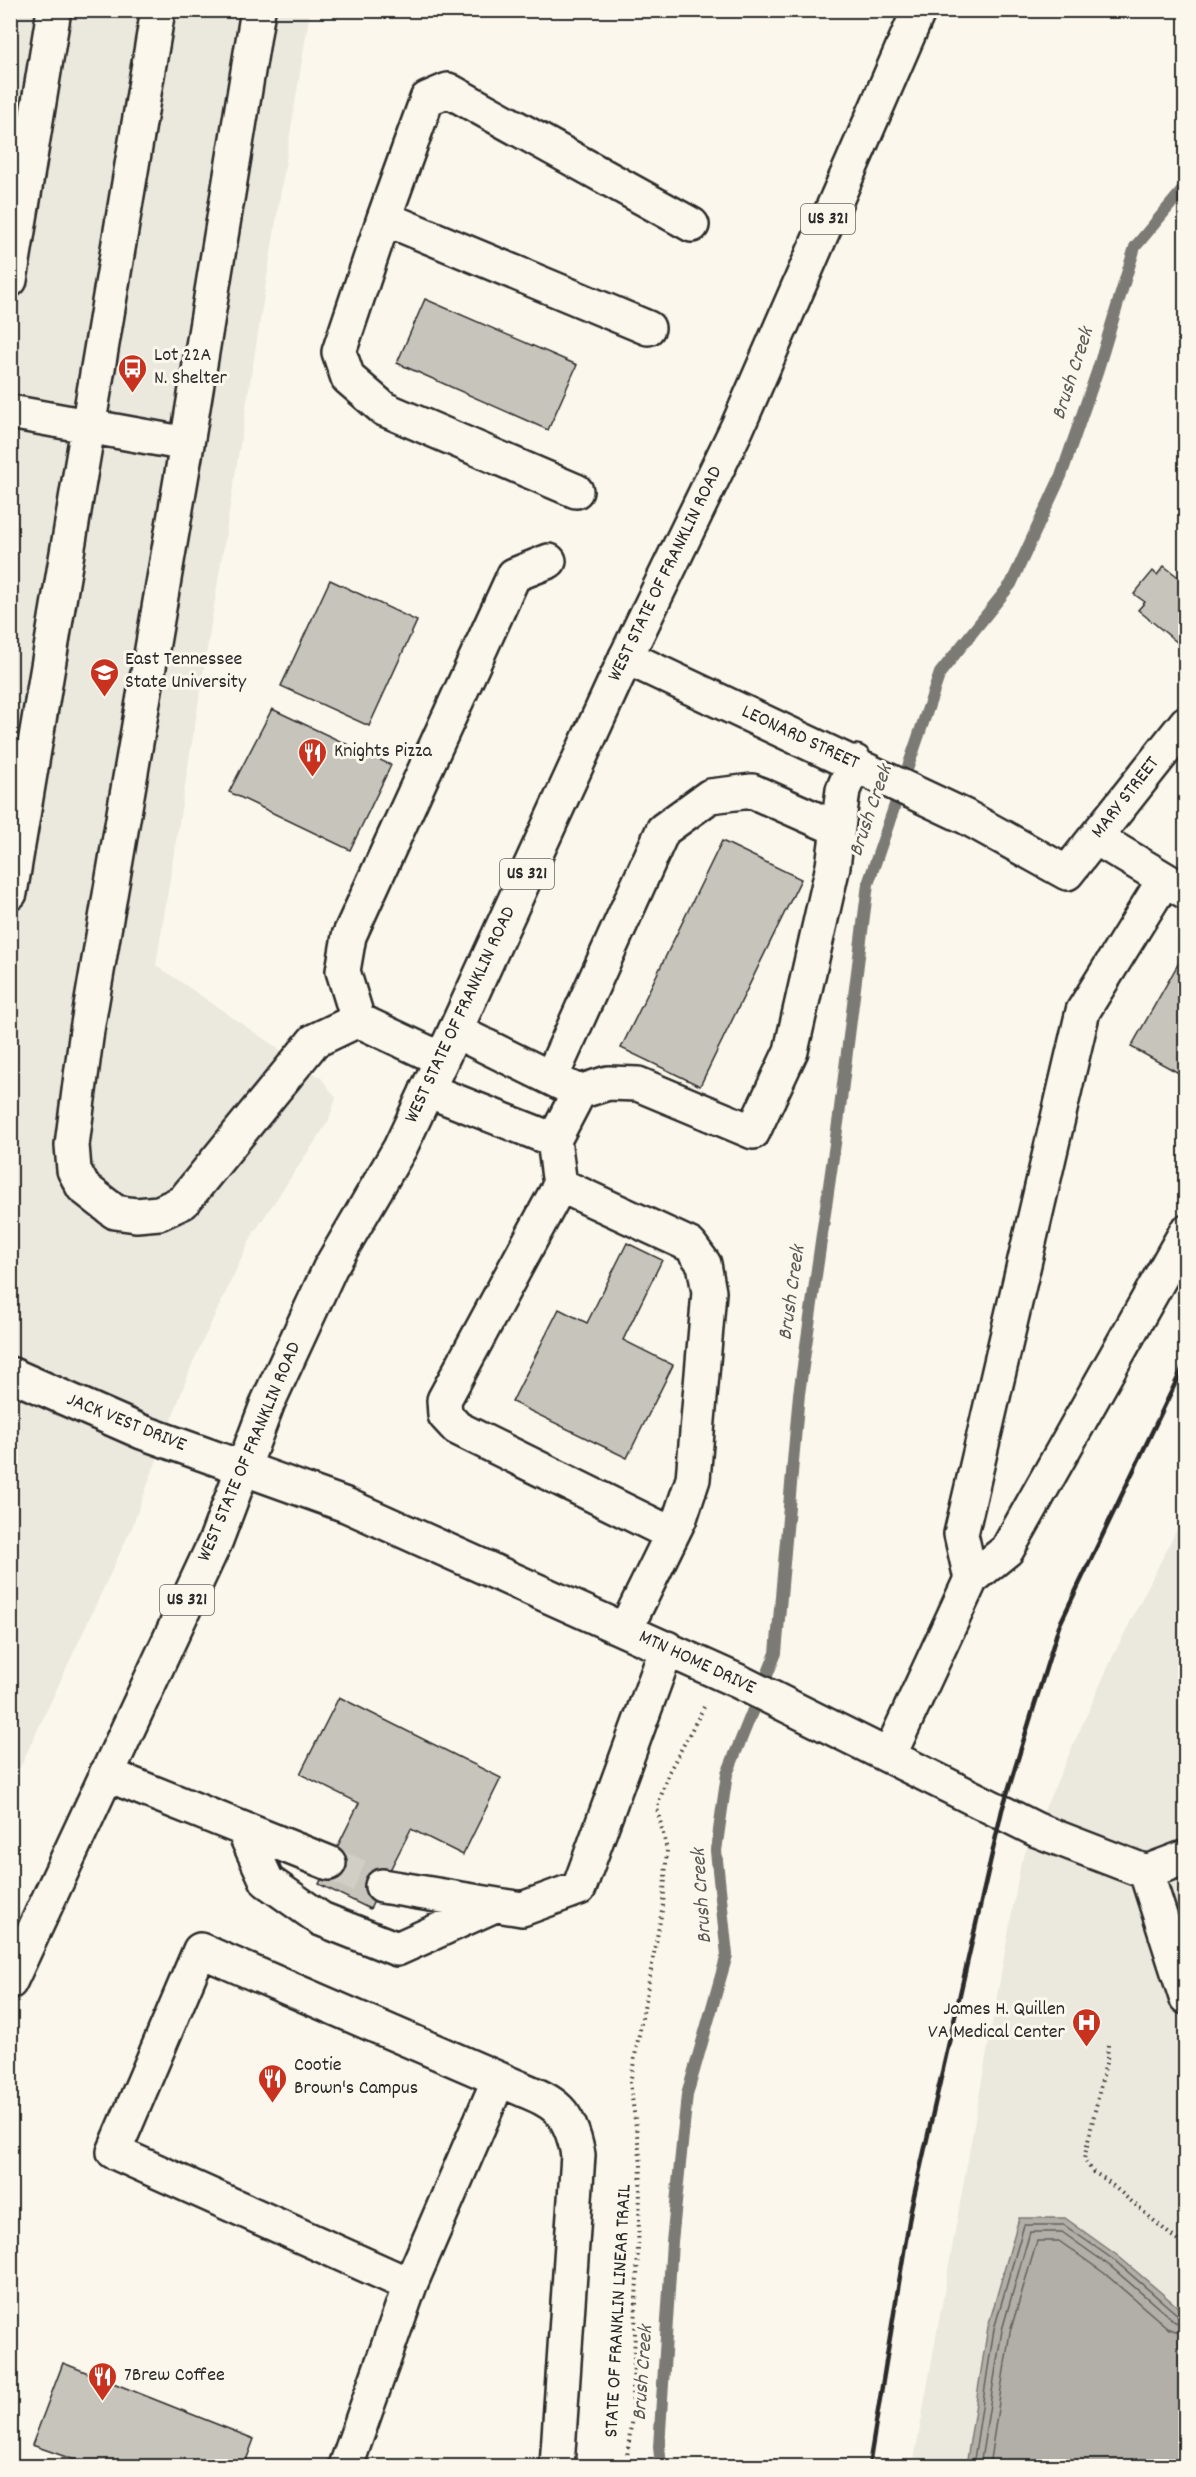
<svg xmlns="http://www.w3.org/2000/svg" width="1196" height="2477" viewBox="0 0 1196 2477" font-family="Dekko,sans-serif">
  <rect width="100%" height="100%" fill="#fbf7ec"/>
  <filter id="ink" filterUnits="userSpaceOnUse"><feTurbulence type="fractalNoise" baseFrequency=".0167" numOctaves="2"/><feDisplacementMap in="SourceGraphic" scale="12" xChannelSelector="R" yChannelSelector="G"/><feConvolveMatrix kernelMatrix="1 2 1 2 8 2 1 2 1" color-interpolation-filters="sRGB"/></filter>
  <g filter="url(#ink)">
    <path fill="#ebe8de" d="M11,11H310L156,965L321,1078L336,1098L328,1122L253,1234L192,1364L132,1527L11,1787Z
      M1185,1513V2466H913L1021,1862L1113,1656Z"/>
    <path fill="#b1afa7" stroke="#7b7a75" stroke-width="1.5" d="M1019,2218H1065L1118,2256L1185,2313V2466H966L988,2327Z"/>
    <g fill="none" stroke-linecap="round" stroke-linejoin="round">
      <path stroke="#61605d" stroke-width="1.5" d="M973,2466L994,2329L1024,2225H1064L1114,2260L1179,2316L1186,2317
        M980,2466L1002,2330L1030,2232H1062L1110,2266L1175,2322L1186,2325
        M989,2466L1010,2332L1037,2241H1059L1104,2273L1169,2329L1186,2334"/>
      <path stroke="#7b7a75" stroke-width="12" d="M661,2466L659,2447L672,2242L687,2095L727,1955L716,1851L727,1774L776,1653L799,1394L839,1116L868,884L940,673L1011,584L1061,476L1098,369L1135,247L1186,186"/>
    </g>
    <path fill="#c7c4bc" stroke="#2b2b2b" stroke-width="1.5" d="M425,299L577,365L548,430L397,363Z
      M1164,566L1186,583L1184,648L1138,610L1145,602L1134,594L1153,571L1157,575Z
      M330,580L417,621L369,726L281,686Z
      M272,709L391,765L350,850L229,792Z
      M722,841L801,879L700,1086L621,1048Z
      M1186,950V1077L1131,1047Z
      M627,1243L662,1260L623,1340L673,1365L627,1458L512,1402L559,1309L587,1323Z
      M339,1697L501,1778L463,1855L411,1829L370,1909L319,1884L359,1803L300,1774Z
      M63,2363L254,2439L244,2466H92L32,2445Z"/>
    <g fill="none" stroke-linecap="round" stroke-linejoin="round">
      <path stroke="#d1cec5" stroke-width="33" stroke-dasharray="33 16" stroke-linecap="butt" d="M329,1863L382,1886"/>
      <defs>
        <path id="minor" d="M384,218L427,99L448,90L692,225
          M10,280L54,10
          M10,412L187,444L258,10
          M187,444L87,1030L72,1145L74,1170L83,1187L115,1212L136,1215L159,1213L183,1202L314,1041L358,1020
          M576,491L384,409L348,378L339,352L384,218L648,328
          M626,657L966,817L1067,873L1186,723
          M1096,838L1186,892
          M10,893L158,10
          M441,1059L358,1020L343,971L349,936L514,575L549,561
          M551,1078L663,830L710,796L752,791L838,829
          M427,1090L554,1140L579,1092L455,1031
          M579,1092L608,1083L638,1084L753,1132L791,1051L833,866L843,790L855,762
          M554,1140L560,1185L444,1400L445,1415L457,1428L672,1534
          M560,1185L690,1245L704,1264L709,1292L693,1479L680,1518L625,1630
          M10,1374L142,1432L346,1505L740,1682L1037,1830L1146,1872
          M971,1579L961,1534L1083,1011L1164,880
          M889,1756L971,1579L1007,1550L1186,1232
          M106,1774L329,1863
          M243,1829L267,1881L321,1919L397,1949L495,1905
          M1146,1872L1186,1997
          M1146,1872L1186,1857
          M382,1886L522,1909L579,1888L667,1648
          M410,2285L114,2152L200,1950L499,2079
          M346,2466L410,2285L499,2079C546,2101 568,2099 578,2155L557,2466"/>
        <path id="highway" d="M10,1982L216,1540L268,1402L330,1268L400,1148L455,1031L626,657L737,428L919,10"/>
      </defs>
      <use href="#minor" stroke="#2b2b2b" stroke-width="38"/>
      <use href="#highway" stroke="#2b2b2b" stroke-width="38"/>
      <path stroke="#2b2b2b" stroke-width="4" stroke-dasharray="1.5 4.5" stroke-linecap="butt" d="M1108,2045L1107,2058L1084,2159L1093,2172L1105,2179L1186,2248
        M626,2466L632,2416L641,2164L630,2083L663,1905L667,1850L657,1808L669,1772L704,1707"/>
      <use href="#minor" stroke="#fbf7ec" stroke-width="33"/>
      <use href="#highway" stroke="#fbf7ec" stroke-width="33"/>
      <path stroke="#2b2b2b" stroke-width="4.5" d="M869,2466L911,2209L1002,1810L1059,1626L1186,1361"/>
    </g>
  </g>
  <defs>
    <symbol id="bus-pin" viewBox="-11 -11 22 30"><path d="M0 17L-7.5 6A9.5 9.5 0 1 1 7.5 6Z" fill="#c8321e" stroke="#fbf7ec"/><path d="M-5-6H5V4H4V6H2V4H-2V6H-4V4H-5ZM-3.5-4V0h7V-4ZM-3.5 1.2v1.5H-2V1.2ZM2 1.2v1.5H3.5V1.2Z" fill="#fff"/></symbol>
    <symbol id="university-pin" viewBox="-11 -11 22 30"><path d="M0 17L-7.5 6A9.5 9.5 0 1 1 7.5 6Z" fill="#c8321e" stroke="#fbf7ec"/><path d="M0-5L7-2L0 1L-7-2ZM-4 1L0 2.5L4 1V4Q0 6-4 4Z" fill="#fff"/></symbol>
    <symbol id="restaurant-pin" viewBox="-11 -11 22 30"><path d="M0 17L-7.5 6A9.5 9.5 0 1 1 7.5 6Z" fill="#c8321e" stroke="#fbf7ec"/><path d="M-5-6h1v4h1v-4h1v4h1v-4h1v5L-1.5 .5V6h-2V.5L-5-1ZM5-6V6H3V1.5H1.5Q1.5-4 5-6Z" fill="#fff"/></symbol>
    <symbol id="hospital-pin" viewBox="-11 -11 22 30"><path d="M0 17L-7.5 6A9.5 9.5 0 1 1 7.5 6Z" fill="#c8321e" stroke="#fbf7ec"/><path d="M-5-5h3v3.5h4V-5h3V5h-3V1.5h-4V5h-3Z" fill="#fff"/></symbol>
  </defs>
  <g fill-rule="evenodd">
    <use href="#bus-pin" x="116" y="352" width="33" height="45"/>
    <use href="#university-pin" x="88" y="656" width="33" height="45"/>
    <use href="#restaurant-pin" x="296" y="736" width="33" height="45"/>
    <use href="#hospital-pin" x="1070" y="2006" width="33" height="45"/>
    <use href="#restaurant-pin" x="256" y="2062" width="33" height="45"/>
    <use href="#restaurant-pin" x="86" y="2360" width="33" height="45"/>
  </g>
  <g text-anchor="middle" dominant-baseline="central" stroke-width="6" stroke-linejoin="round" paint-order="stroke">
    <g fill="#fbf7ec" stroke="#696865" stroke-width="1.5">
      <rect x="801" y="204" width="54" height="30" rx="4.5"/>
      <rect x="500" y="859" width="54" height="30" rx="4.5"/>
      <rect x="160" y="1585" width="54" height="30" rx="4.5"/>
    </g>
    <g font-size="18" font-weight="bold" fill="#2b2b2b">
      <text x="828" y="219">US 321</text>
      <text x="527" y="874">US 321</text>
      <text x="187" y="1600">US 321</text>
    </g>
    <g font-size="20" fill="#2b2b2b" stroke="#fbf7ec" text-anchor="start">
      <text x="154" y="356">Lot 22A<tspan x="154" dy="23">N. Shelter</tspan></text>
      <text x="125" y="660">East Tennessee<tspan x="125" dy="23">State University</tspan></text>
      <text x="334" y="752">Knights Pizza</text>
      <text x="1065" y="2010" text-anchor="end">James H. Quillen<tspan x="1065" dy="23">VA Medical Center</tspan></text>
      <text x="294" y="2066">Cootie<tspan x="294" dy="23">Brown's Campus</tspan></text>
      <text x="124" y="2376">7Brew Coffee</text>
    </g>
    <g font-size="20" fill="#2b2b2b" stroke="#fbf7ec">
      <text transform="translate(666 574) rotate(-64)">WEST STATE OF FRANKLIN ROAD</text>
      <text transform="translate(800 738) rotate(25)">LEONARD STREET</text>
      <text transform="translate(1126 798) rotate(-52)">MARY STREET</text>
      <text transform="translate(461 1015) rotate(-65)">WEST STATE OF FRANKLIN ROAD</text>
      <text transform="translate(126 1423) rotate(22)">JACK VEST DRIVE</text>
      <text transform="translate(250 1452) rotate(-67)">WEST STATE OF FRANKLIN ROAD</text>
      <text transform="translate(697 1663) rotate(25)">MTN HOME DRIVE</text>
      <text transform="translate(619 2311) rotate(-87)">STATE OF FRANKLIN LINEAR TRAIL</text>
    </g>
    <g font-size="21" font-style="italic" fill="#5a5956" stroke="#fbf7ec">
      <text transform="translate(1074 374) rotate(-72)">Brush Creek</text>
      <text transform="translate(872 811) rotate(-71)">Brush Creek</text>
      <text transform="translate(793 1293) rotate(-82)">Brush Creek</text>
      <text transform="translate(703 1896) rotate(-94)">Brush Creek</text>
      <text transform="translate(644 2373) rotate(-86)">Brush Creek</text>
    </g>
  </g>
  <rect width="1196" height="2477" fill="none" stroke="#fbf7ec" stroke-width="36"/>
  <rect x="18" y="18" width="1160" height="2441" fill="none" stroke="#2b2b2b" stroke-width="2" filter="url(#ink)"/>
</svg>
